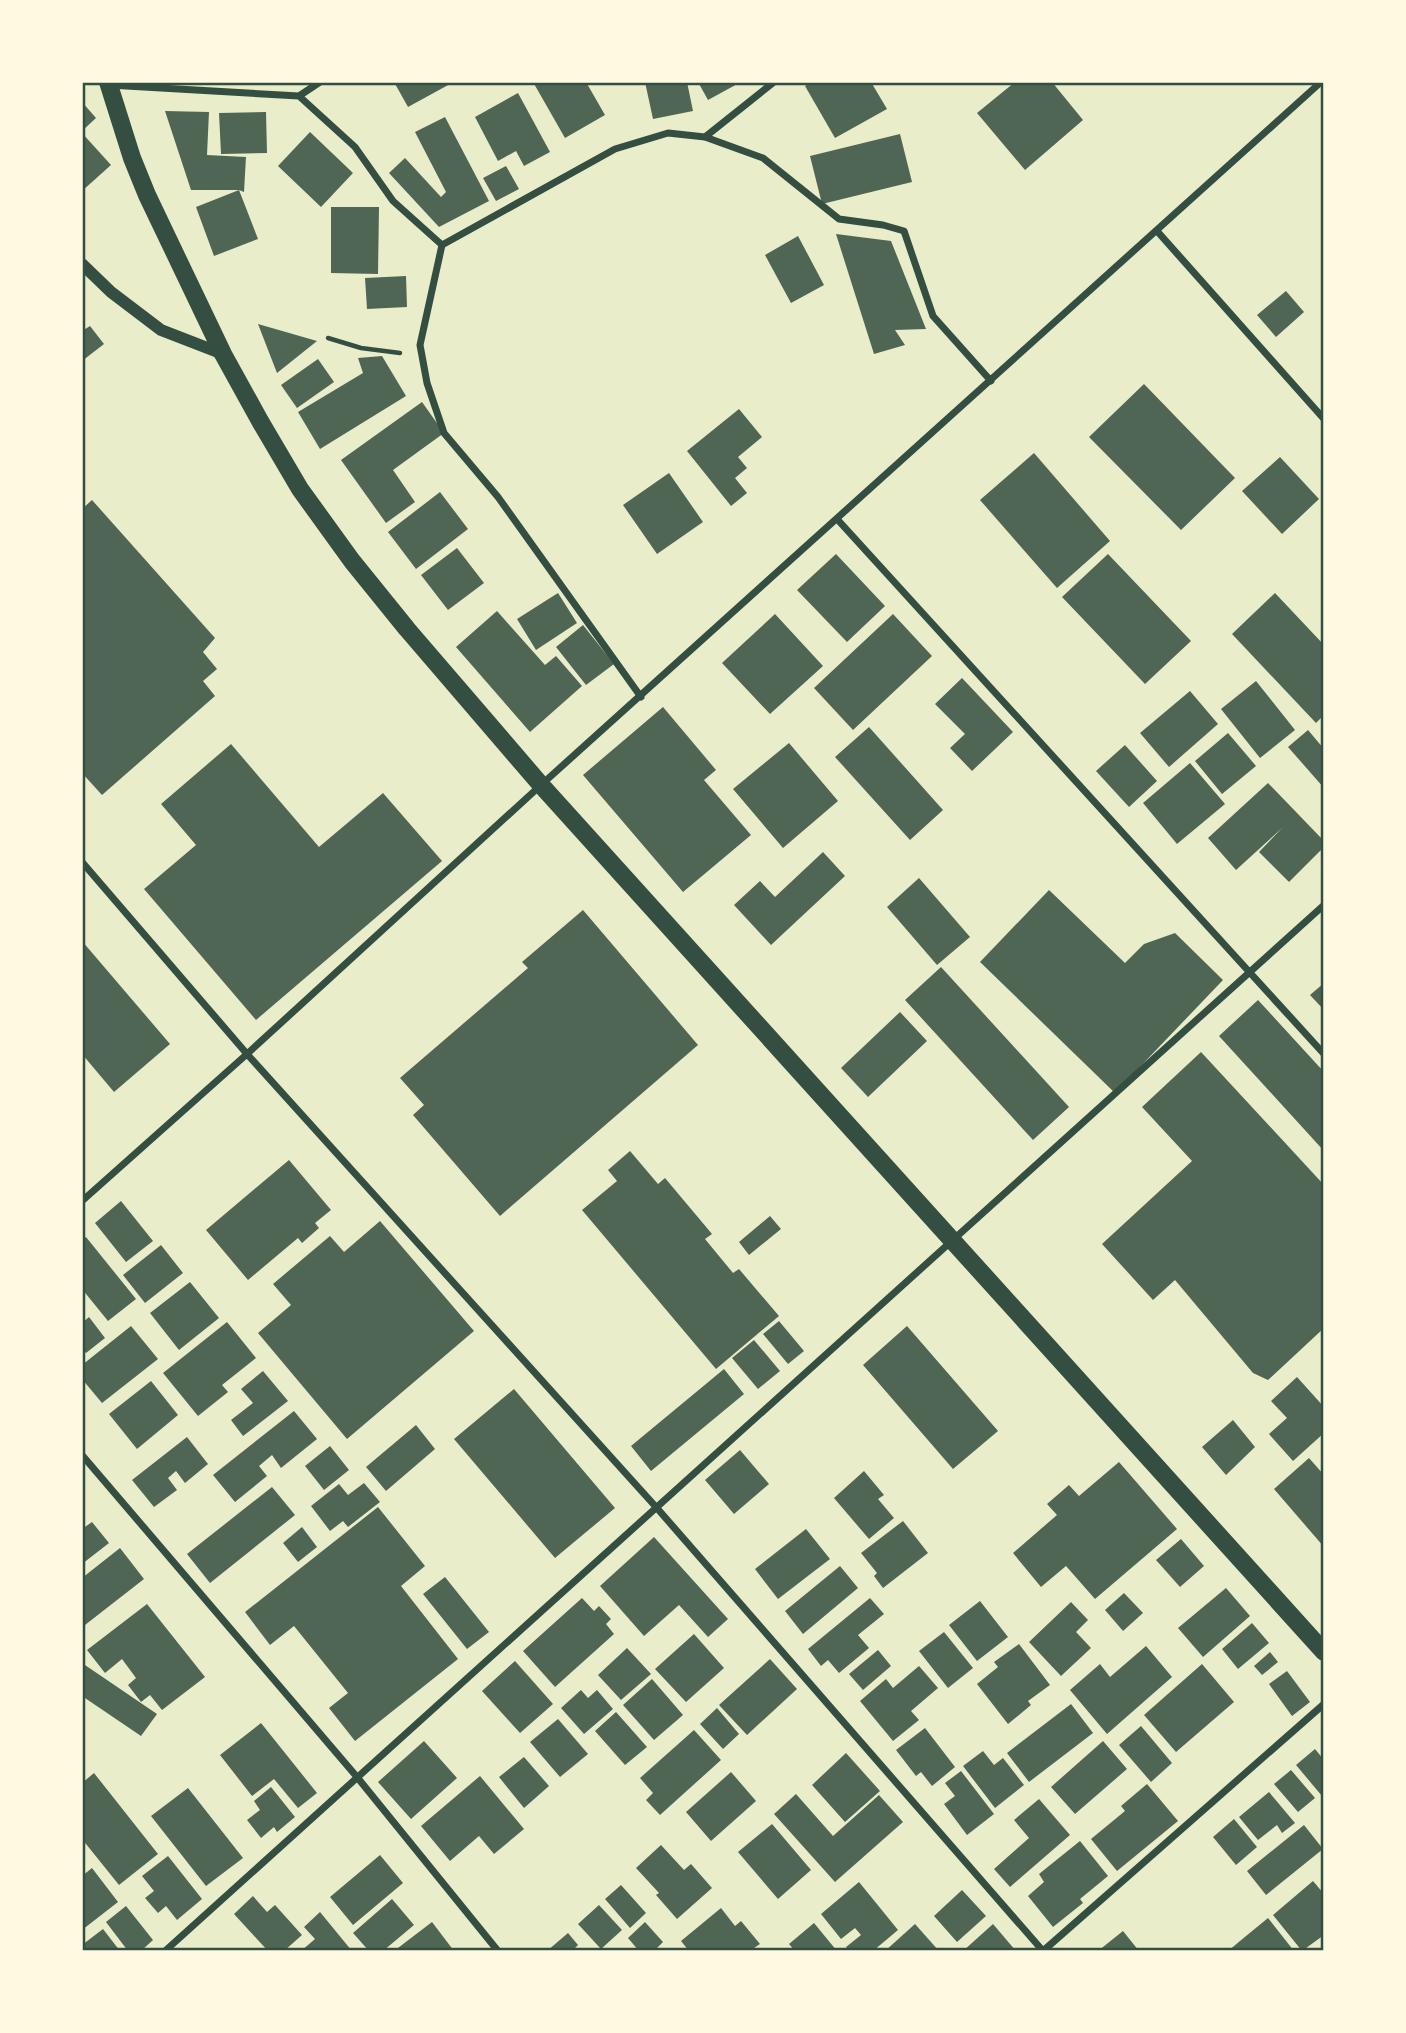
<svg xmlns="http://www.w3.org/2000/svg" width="1406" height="2033" viewBox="0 0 1406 2033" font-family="'DM Sans',sans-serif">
  <rect width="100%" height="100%" fill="#e9edc9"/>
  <path fill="#4f6655" d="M394,82H449L450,84L408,107Z
    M533,82H586L605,115L565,138Z
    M645,82H687L693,111L653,119Z
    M698,82H741L708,100Z
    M812,82H871L887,109L835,138L805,86Z
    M1015,82H1052L1083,120L1025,170L977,113Z
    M518,93L550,152L524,166L516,151L498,161L475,117Z
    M82,102L96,118L82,131Z
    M165,111L209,112L207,155L246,157L244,192L239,190L258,239L214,256L196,207L239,190H191Z
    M266,112L267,153L221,154L219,113Z
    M445,117L489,201L439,227L389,173L405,158L441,197L446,192L415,132Z
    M310,132L353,173L321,207L278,166Z
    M82,133L111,165L82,191Z
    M900,134L912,182L822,204L810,156Z
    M506,166L519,189L496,201L483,178Z
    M331,207H379L378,274L331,273Z
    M836,234L891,241L926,329L895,330L905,345L874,354Z
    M798,236L824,285L791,303L765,255Z
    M406,276L407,307L367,309L365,278Z
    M1286,291L1304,312L1276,337L1257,315Z
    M258,324L317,341L277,373Z
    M90,326L104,344L82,361V331Z
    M382,356L406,396L320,449L298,412L363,373L358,358Z
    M318,359L334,382L297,408L281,385Z
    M1144,384L1235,478L1181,530L1089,437Z
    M422,402L444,433L393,470L415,502L386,523L341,460Z
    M739,409L762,437L738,457L747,468L735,478L747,493L731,506L687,451Z
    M1034,453L1110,541L1057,588L980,500Z
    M1280,457L1319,499L1282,534L1242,491Z
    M669,473L703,522L657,554L623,505Z
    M440,492L468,529L416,569L388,532Z
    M92,500L215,638L203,652L217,669L203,681L215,696L102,795L82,773V509Z
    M457,548L484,583L448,610L421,575Z
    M836,554L885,606L847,642L797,590Z
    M1108,554L1191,641L1145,684L1062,597Z
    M558,593L577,623L536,650L517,619Z
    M1275,593L1324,645V715L1316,723L1232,634Z
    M497,611L545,665L556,656L582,686L530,732L456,647Z
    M775,614L823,666L770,714L722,663Z
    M893,614L932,656L853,730L814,688Z
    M583,625L614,664L586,685L556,647Z
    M962,678L1013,732L972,771L950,748L965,734L935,704Z
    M1256,681L1295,730L1260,758L1221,709Z
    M1190,691L1218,724L1169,767L1140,733Z
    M663,707L716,770L704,780L751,835L683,892L583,775Z
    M869,727L943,810L910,840L835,757Z
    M1308,730L1324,749V788L1288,747Z
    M1228,733L1256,766L1222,794L1195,761Z
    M789,743L838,801L783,848L733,789Z
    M231,744L319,847L383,793L442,861L256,1020L144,889L196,845L161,804Z
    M1125,745L1157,781L1129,807L1096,771Z
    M1190,763L1225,804L1177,844L1143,803Z
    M1268,783L1324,841V847L1289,882L1259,852L1282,828L1236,870L1208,838Z
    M823,852L845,876L771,945L734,905L760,881L775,897Z
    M919,878L970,937L937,965L887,907Z
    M1049,890L1125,963L1144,944L1175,933L1223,980L1115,1093L980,962Z
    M583,910L698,1045L500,1216L413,1115L424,1105L400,1078L528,968L522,962Z
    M82,941L170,1044L114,1092L82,1054Z
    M941,967L1069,1107L1033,1140L905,1000Z
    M1324,983V1010L1310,995Z
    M1258,1000L1324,1072V1151L1219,1036Z
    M900,1012L927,1041L868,1097L841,1068Z
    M1201,1052L1324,1185V1328L1268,1380L1253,1373L1175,1280L1153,1300L1102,1244L1192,1161L1142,1107Z
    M630,1151L658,1184L665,1178L712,1234L705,1239L733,1273L739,1269L779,1316L716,1369L582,1210L617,1181L608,1170Z
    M289,1160L331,1210L315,1223L319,1228L302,1243L298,1238L248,1280L206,1230Z
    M121,1201L153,1241L126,1262L95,1223Z
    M770,1216L781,1229L749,1255L739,1242Z
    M380,1221L474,1331L347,1439L258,1333L291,1305L273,1284L330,1236L344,1252Z
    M86,1237L136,1299L108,1321L82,1289V1240Z
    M161,1245L183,1273L145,1303L123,1275Z
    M190,1282L219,1318L179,1350L150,1313Z
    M89,1317L105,1338L86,1353L82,1349V1323Z
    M779,1321L804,1351L788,1364L763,1334Z
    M227,1322L256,1358L222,1385L228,1392L198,1416L163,1373Z
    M131,1326L158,1359L102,1403L82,1379V1365Z
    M907,1326L998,1431L953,1469L863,1365Z
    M754,1340L780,1371L758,1389L732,1358Z
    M724,1369L744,1394L651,1471L631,1446Z
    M263,1371L288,1401L243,1436L231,1420L253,1403L241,1389Z
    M1297,1377L1324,1407V1433L1293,1461L1269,1434L1287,1418L1271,1401Z
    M151,1381L178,1415L137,1449L109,1414Z
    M514,1389L615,1508L555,1558L454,1439Z
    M294,1411L317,1439L281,1468L272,1455L259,1466L267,1476L235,1502L213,1475Z
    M1233,1420L1255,1447L1226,1475L1202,1447Z
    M416,1425L435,1449L386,1491L366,1467Z
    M187,1437L208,1464L185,1483L176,1471L168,1478L177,1490L154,1507L132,1480Z
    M330,1446L349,1470L324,1490L305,1466Z
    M740,1450L769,1484L734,1514L705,1480Z
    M1309,1458L1324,1475V1547L1274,1489Z
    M1119,1462L1177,1529L1095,1599L1066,1566L1041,1587L1013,1553L1057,1515L1047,1504L1069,1485L1079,1496Z
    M864,1471L884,1495L878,1499L894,1518L869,1539L834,1498Z
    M364,1483L380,1502L348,1527L343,1521L330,1531L311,1506L339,1484L348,1495Z
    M272,1487L295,1515L210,1583L187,1554Z
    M378,1507L425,1566L401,1586L458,1659L355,1741L329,1708L348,1693L294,1626L270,1645L245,1612Z
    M903,1521L928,1553L883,1588L874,1576L877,1573L861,1553Z
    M92,1522L109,1543L82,1564V1529Z
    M302,1527L317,1547L298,1562L283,1543Z
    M806,1529L830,1559L778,1599L755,1569Z
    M654,1537L728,1619L708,1637L679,1605L644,1636L600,1586Z
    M1181,1539L1204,1566L1180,1587L1156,1560Z
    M120,1548L144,1579L85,1625L82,1622V1578Z
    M840,1566L858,1588L803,1634L785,1611Z
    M445,1577L489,1632L467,1649L423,1594Z
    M1226,1588L1250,1616L1203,1657L1178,1628Z
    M1124,1593L1143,1613L1123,1631L1105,1610Z
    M582,1598L594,1611L599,1606L611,1619L606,1624L614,1634L555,1687L523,1651Z
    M870,1598L884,1614L858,1635L869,1648L839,1673L828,1660L821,1666L808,1649Z
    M980,1601L1008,1637L977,1661L949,1625Z
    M1071,1602L1088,1620L1076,1632L1091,1648L1061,1676L1029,1642Z
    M147,1604L205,1677L162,1710L150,1695L141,1702L128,1685L136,1678L122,1659L105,1673L87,1650Z
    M1252,1623L1269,1643L1238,1669L1222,1649Z
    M944,1632L973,1668L948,1688L919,1651Z
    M694,1634L724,1668L686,1702L655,1669Z
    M1019,1644L1050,1685L1028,1701L1031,1705L1008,1724L977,1684L998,1667L994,1662Z
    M1146,1646L1172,1677L1107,1734L1070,1690L1100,1664L1110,1677Z
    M627,1648L651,1674L621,1700L598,1675Z
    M878,1650L891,1666L863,1690L849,1674Z
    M1270,1652L1278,1662L1262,1675L1254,1666Z
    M770,1659L797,1689L747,1735L719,1705Z
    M515,1661L553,1704L520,1733L482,1691Z
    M82,1663L157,1714L141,1736L82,1696Z
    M1202,1664L1234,1702L1176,1752L1144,1715Z
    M919,1666L938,1688L911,1711L919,1720L893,1741L860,1701L886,1679L893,1688Z
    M1287,1671L1310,1702L1292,1716L1269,1684Z
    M652,1679L683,1715L654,1740L623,1705Z
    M581,1690L588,1698L597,1690L613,1709L584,1734L561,1708Z
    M1071,1704L1093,1733L1029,1782L1007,1753Z
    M717,1708L739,1734L723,1749L700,1724Z
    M616,1712L647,1747L625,1765L595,1731Z
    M558,1719L588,1754L560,1777L530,1742Z
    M261,1723L317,1793L298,1808L274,1779L252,1796L220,1755Z
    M1141,1726L1172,1763L1151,1782L1119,1745Z
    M925,1728L955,1767L932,1786L921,1772L916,1776L896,1750Z
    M694,1730L721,1760L660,1815L646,1800L653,1793L640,1778Z
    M424,1741L457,1778L411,1819L378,1782Z
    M1103,1741L1127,1769L1075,1814L1051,1787Z
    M1315,1749L1324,1760V1794L1322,1796L1296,1765Z
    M983,1751L994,1765L1003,1758L1024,1785L995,1808L963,1766Z
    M846,1753L880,1791L845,1822L812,1785Z
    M524,1757L549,1786L524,1808L499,1777Z
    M1291,1770L1315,1798L1298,1812L1274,1784Z
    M961,1771L994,1814L967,1835L944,1804L955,1796L945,1783Z
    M731,1772L756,1801L711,1841L686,1812Z
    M94,1773L158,1854L119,1885L82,1839V1783Z
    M480,1776L524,1829L494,1854L479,1836L450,1861L421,1826Z
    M1147,1784L1178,1821L1117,1871L1091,1839L1125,1811L1121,1806Z
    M271,1787L295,1817L277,1832L274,1827L261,1838L247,1820L260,1810L254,1801Z
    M188,1788L243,1858L206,1886L151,1816Z
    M1269,1792L1295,1823L1282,1833L1277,1825L1258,1840L1239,1817Z
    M796,1794L833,1836L879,1795L903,1822L835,1882L774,1814Z
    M1039,1799L1070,1835L1010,1887L994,1869L1029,1838L1014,1820Z
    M1234,1819L1257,1847L1236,1865L1213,1837Z
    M772,1824L811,1870L778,1899L738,1852Z
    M1304,1825L1323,1849L1266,1895L1247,1871Z
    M1080,1841L1108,1876L1080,1899L1083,1903L1053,1927L1028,1896L1044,1882L1039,1874Z
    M661,1845L684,1870L691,1864L712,1888L677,1919L656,1895L659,1893L636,1868Z
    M380,1855L403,1883L353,1925L330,1897Z
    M168,1856L202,1899L177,1920L166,1906L158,1913L145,1898L154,1891L142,1876Z
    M92,1868L118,1902L82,1930V1876Z
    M1313,1881L1324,1894V1935L1302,1951L1273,1915Z
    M859,1882L898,1930L873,1951H849L846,1947L861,1935L855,1928L841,1939L821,1914Z
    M621,1885L646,1913L630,1928L605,1899Z
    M962,1890L986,1916L957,1942L934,1916Z
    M253,1896L267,1912L275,1905L302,1935L284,1951H268L234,1914Z
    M392,1899L414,1925L383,1951H369L353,1933Z
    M599,1905L622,1930L601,1949L578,1924Z
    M126,1906L153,1940L141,1951H128L106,1922Z
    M721,1908L735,1926L741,1921L760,1944L754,1948L756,1951H689L681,1941Z
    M320,1912L352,1951H301L315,1939L304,1927Z
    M1268,1918L1294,1951H1228L1240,1941Z
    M432,1922L454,1951H394Z
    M645,1922L663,1942L654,1951H639L628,1938Z
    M814,1923L837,1951H795L789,1944Z
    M915,1924L939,1951H885Z
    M993,1924L1016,1951H963Z
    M103,1929L120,1951H82V1945Z
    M1123,1931L1139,1951H1098Z
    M568,1933L578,1945L572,1951H547Z"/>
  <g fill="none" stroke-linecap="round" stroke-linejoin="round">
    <path stroke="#344e41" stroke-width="4.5" d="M328,338L361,348L400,353"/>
    <path stroke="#344e41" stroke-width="7" d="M109,85L299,96L320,82
      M299,96L355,147L393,201L442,245L615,149L668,133L705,137L763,158L839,219L883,225L904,231L933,316L991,381
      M705,137L774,82
      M1157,231L1324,419
      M442,245L420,345L427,383L444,433L498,497L641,697
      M837,519L1324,1054
      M82,862L247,1054L656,1507L1043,1951
      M82,1201L247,1054L541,785L1321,82
      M82,1455L357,1777L498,1951
      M165,1951L1324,905
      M1043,1951L1324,1704"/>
    <path stroke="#344e41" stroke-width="12" d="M82,264L111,292L161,330L223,354"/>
    <path stroke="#344e41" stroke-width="18" d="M108,82L132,158L147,195L223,354L260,421L300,489L352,561L407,629L541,785L1324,1652"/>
  </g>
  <rect width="1406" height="2033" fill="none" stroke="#fefae0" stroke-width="168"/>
  <rect x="84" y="84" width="1238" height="1865" fill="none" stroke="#344e41" stroke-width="2.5"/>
</svg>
